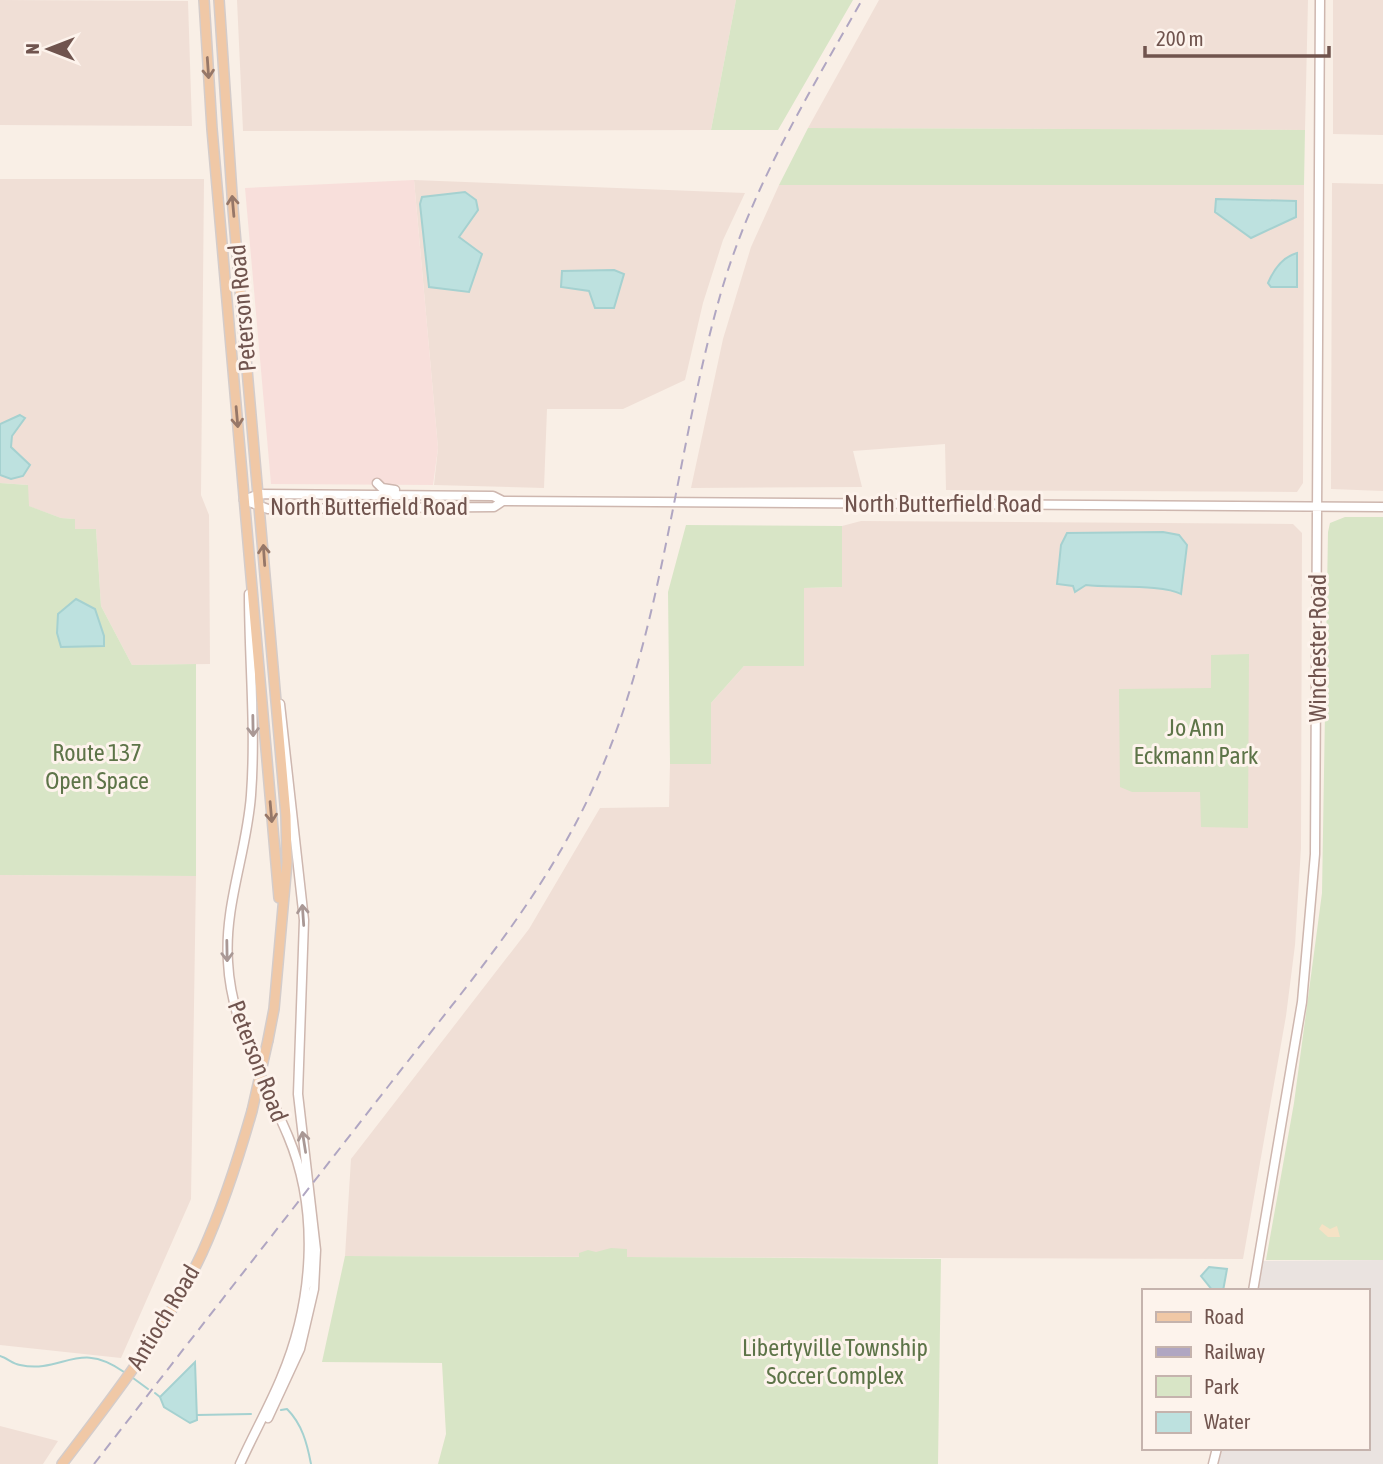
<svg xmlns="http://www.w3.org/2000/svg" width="1383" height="1464" viewBox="0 0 1383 1464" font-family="'Asap Condensed',sans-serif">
  <rect width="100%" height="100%" fill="#f9efe6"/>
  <path fill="#f0dfd6" d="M0,0L188,1L192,126L0,125Z
    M237,0H736L711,130L243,131Z
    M879,0H1308L1305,130L808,128Z
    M1333,0H1383V135L1333,134Z
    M0,179H204L201,495L209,515L210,664L132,665L101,606L96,529H75L74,519L61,518L28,506V485L0,483Z
    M414,180L745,193L723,240L703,303L685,380L623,409H547L544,488L434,485L438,448Z
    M1332,183L1383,184V491L1331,489Z
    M779,185H1304L1303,483L1297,492L946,490L945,444L853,451L862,487L691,488L723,339L751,247Z
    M861,521L1293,524L1302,533L1301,848L1295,945L1286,1016L1243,1259L345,1256L351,1159L529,929L600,808L669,807L670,764L711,763V703L744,666H803L804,588L842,587V526Z
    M0,875L196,876L191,1199L121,1358L0,1345Z
    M0,1426L58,1441L43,1464H0Z"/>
  <path fill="#f8dfdb" d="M414,180L438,448L433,485L271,484L245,188Z"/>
  <path fill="#eae3e0" d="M1383,1260V1464H1213L1217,1448H1367V1291H1253L1259,1261Z"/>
  <path fill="#d8e5c6" d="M736,0H853L778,130H711Z
    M808,128L1305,130L1304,185H779Z
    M0,483L28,485L29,506L61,518L75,519V529H96L101,606L132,665L196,664V876L0,875Z
    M1383,517V1260H1266L1294,1103L1322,893L1328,532L1330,523L1345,517Z
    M686,525L842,526V587L804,588V666H744L711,703V764H670L668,592Z
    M1249,654L1248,828L1201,827L1200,792H1132L1120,787L1119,689L1211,688V655Z
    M611,1248L627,1249V1257L941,1259L938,1464H438L446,1434L442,1363L322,1362L345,1256L579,1257V1253L588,1250L596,1252Z"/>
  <path fill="#f5e2c5" d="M1322,1224L1330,1229L1337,1226L1340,1237H1328L1319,1229Z"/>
  <path fill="#bde1df" stroke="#a5d1d0" stroke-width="2" d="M465,192L476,200L478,210L459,237L482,254L469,292L429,287L420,204L422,197Z
    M1216,199L1296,201V217L1251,238L1215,212Z
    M1297,253V287H1271L1268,283C1274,269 1282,257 1297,253Z
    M614,270L624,274L614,308H595L589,291L561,287L562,271Z
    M20,415L25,418L12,436L11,447L30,465L23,476L11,479L0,475V424Z
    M1163,532L1179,535L1187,545L1181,594C1163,584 1110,588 1086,585L1075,592L1073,586L1057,584L1061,545L1067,533Z
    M76,599L95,609L104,636V646L61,647L57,633L58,614Z
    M1209,1267L1227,1269L1223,1291H1213L1201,1276Z
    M195,1362L197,1420L190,1423L164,1407L160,1397Z"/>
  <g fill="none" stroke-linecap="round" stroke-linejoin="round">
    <path stroke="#a5d1d0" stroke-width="2" d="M0,1356C7,1358 13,1364 20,1365C63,1374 78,1339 124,1372
      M133,1378L148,1389
      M155,1393L160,1397
      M281,1410L287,1409C302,1424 307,1443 311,1464
      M197,1415L251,1414"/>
    <defs>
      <path id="secondary" d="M377,483L382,488L395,490
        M244,500L259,494L493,496L503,501L1383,507
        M244,500L268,509L494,507L503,501
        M1253,1291L1302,1002L1315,854L1320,0
        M268,1418L300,1349L314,1289L316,1250L298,1094L304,920L280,704
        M240,1464C253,1435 269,1407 281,1378C313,1303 320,1212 288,1136C264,1079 231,1025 228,962C224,905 247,852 251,795C256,728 249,661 249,594
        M1213,1464L1217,1448"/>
      <path id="primary" d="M204,0L212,129L279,898
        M219,0L233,209L286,816L287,862L274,1009L268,1040
        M62,1464C113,1397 166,1330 202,1253C223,1207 238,1160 252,1111"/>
    </defs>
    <use href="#secondary" stroke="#ceb7af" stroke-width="11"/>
    <use href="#primary" stroke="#d4ccca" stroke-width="12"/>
    <use href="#secondary" stroke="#fff" stroke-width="8"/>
    <use href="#primary" stroke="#f0c8a6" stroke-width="9"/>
    <path stroke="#b0a6c2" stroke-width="2" stroke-dasharray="10 7" stroke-linecap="butt" d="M94,1464C193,1337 291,1211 390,1084C464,989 544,897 594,786C664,631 674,458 720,296C750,190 808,95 862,0"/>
    <defs>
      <path id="primary-bridge" d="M252,1111L268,1040"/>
    </defs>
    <use href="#primary-bridge" stroke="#d4ccca" stroke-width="12" stroke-linecap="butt"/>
    <use href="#primary-bridge" stroke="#f0c8a6" stroke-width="9"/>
  </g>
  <defs><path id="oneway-shaft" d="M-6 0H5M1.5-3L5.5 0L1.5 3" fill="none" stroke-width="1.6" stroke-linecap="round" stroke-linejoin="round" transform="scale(1.75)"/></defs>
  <g stroke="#967768">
    <use href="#oneway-shaft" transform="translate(208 68) rotate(86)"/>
    <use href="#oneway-shaft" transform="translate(233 206) rotate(-95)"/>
    <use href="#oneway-shaft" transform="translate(237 417) rotate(85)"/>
    <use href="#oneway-shaft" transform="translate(264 555) rotate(-94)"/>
    <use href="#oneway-shaft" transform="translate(271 812) rotate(85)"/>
  </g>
  <g stroke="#a99895">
    <use href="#oneway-shaft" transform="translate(253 726) rotate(89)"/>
    <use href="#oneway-shaft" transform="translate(303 915) rotate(-94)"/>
    <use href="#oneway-shaft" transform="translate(227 951) rotate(89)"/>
    <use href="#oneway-shaft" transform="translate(304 1142) rotate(-99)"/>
  </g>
  <g text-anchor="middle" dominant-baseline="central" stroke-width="6" stroke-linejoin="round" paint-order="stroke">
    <g font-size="24" fill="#70544e" stroke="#fdf3ec">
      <text transform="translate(242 308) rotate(-95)">Peterson Road</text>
      <text x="943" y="503">North Butterfield Road</text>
      <text x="369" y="506">North Butterfield Road</text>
      <text transform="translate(1317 648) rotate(-90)">Winchester Road</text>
      <text transform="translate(258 1061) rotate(69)">Peterson Road</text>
      <text transform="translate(163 1317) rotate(-59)">Antioch Road</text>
    </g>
    <g font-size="24" fill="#5d7448" stroke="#fdf3ec">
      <text x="1196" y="727">Jo Ann<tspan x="1196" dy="28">Eckmann Park</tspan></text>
      <text x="97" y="752">Route 137<tspan x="97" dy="28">Open Space</tspan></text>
      <text x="835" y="1347">Libertyville Township<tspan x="835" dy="28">Soccer Complex</tspan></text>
    </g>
  </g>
  <rect x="1142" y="1289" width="228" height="161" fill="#fdf3ec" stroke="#c5b3ad" stroke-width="2"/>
  <rect x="1156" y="1312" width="35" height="10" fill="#f0c8a6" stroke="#c5b3ad" stroke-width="2"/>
  <text x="1204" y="1324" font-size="21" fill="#70544e">Road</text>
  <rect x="1156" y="1347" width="35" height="10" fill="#b0a6c2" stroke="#c5b3ad" stroke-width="2"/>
  <text x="1204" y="1359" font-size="21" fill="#70544e">Railway</text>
  <rect x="1156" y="1376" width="35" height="21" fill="#d8e5c6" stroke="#c5b3ad" stroke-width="2"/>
  <text x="1204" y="1394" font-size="21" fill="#70544e">Park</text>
  <rect x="1156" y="1412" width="35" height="21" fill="#bde1df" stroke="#c5b3ad" stroke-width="2"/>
  <text x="1204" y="1429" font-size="21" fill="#70544e">Water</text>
  <g transform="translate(49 49) rotate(270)" stroke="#fdf3ec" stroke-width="5" paint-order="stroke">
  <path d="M0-5L12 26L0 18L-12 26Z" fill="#70544e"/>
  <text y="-10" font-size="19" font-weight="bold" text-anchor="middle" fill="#70544e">N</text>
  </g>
  <path d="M1145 46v10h184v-10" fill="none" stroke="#70544e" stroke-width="3.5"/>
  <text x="1156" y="46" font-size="21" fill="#70544e" stroke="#fdf3ec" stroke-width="5" paint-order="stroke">200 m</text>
</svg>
